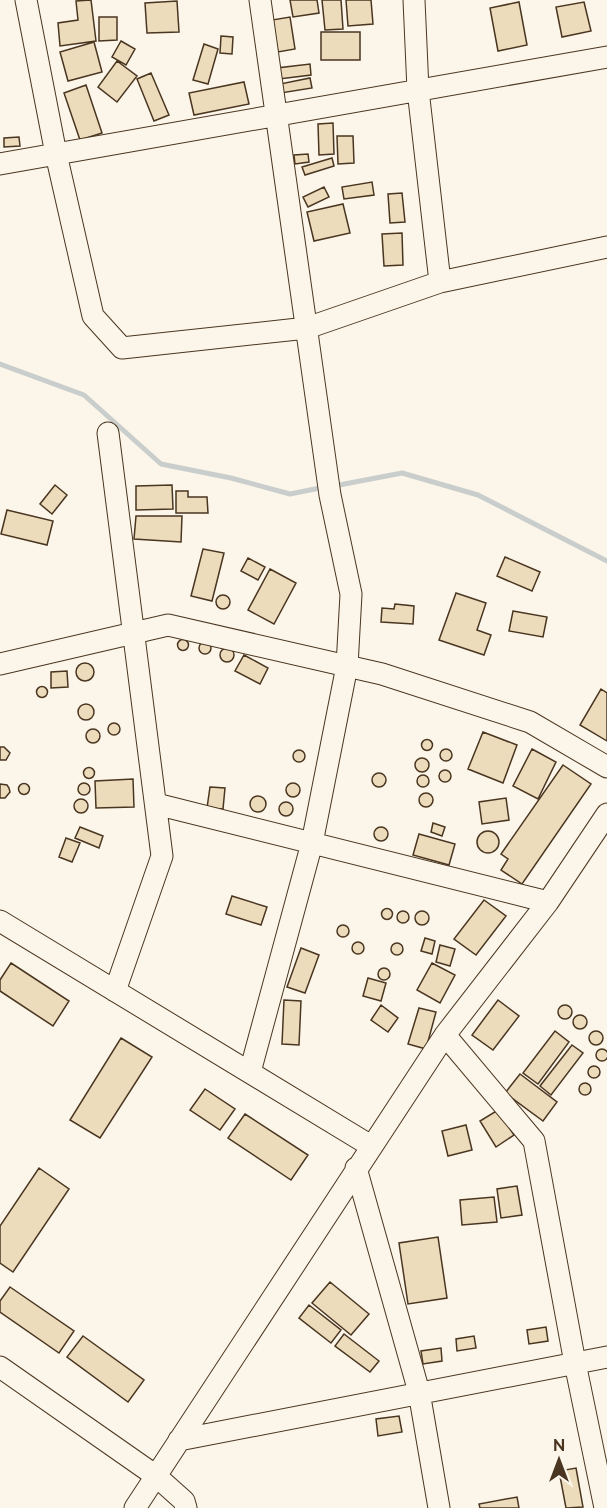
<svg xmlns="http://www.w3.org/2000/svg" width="607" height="1508" viewBox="0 0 607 1508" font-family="Raleway,sans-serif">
  <rect width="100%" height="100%" fill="#fbf6e9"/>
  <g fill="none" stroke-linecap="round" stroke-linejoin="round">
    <path stroke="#c9cecd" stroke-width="5" d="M0,364L84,395L161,464L231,478L290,494L325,487
      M334,486L402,473L478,495L607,561"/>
  </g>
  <path fill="#ecdcbc" stroke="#4a3520" stroke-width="1.5" d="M91,0L96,41L60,46L58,23L78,20L76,1Z
    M290,0H317L319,13L293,17Z
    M322,0H341L343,29L325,30Z
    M346,0H371L373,24L348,26Z
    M177,1L179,32L147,33L145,3Z
    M519,2L527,45L498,51L490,8Z
    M584,2L591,31L562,37L556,7Z
    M99,17H117V40L99,41Z
    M290,17L295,49L278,52L272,20Z
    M321,32H360V60H321Z
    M221,36L233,37L232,54L220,53Z
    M121,41L135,49L126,65L112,57Z
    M94,42L102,72L68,81L60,52Z
    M204,44L218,49L208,84L193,80Z
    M117,61L137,76L117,102L98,87Z
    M310,64L311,75L279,79L277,68Z
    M151,73L169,115L154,121L137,79Z
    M310,78L312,88L281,93L280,84Z
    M244,82L249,104L194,115L189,93Z
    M86,85L102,133L80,140L64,93Z
    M333,123L334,154L319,155L318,124Z
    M337,136H353L354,163L338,164Z
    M19,137L20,146L4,147V138Z
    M308,154L309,162L295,164L294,155Z
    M332,158L334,166L305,175L302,167Z
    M372,182L374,195L344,199L342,187Z
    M324,187L329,197L308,207L303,197Z
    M402,193L405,222L390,223L388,194Z
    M343,204L350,233L314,241L307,212Z
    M402,233L403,265L384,266L382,234Z
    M55,485L67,495L52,514L40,504Z
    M172,485L173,509L136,510V486Z
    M176,491H188V497H207L208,513H176Z
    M7,510L53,521L47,545L1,534Z
    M136,516H182L181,542L134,539Z
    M203,549L224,553L212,601L191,596Z
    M505,557L540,572L532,591L497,576Z
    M248,558L265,567L258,580L241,571Z
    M270,569L296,583L274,624L248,610Z
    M456,593L486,603L477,630L491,635L484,655L439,640Z
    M216 602a7 7 0 1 1 14 0a7 7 0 1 1-14 0Z
    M395,604L414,606L413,624L381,622L382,608L394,609Z
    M513,611L547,617L543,637L509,631Z
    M177.5 645a5.5 5.5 0 1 1 11 0a5.5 5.5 0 1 1-11 0Z
    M199 648a6 6 0 1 1 12 0a6 6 0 1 1-12 0Z
    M220 655a7 7 0 1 1 14 0a7 7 0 1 1-14 0Z
    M244,655L268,668L260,684L235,671Z
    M76 672a9 9 0 1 1 18 0a9 9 0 1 1-18 0Z
    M67,671L68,687L51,688V672Z
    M36.5 692a5.5 5.5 0 1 1 11 0a5.5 5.5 0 1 1-11 0Z
    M601,689L607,693V741L580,725Z
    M78 712a8 8 0 1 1 16 0a8 8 0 1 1-16 0Z
    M108 729a6 6 0 1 1 12 0a6 6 0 1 1-12 0Z
    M86 736a7 7 0 1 1 14 0a7 7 0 1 1-14 0Z
    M483,732L517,745L503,783L468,769Z
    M421.5 745a5.5 5.5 0 1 1 11 0a5.5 5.5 0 1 1-11 0Z
    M0,747H4L10,753L6,760H0Z
    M532,749L556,762L538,799L513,786Z
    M440 755a6 6 0 1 1 12 0a6 6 0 1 1-12 0Z
    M293 756a6 6 0 1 1 12 0a6 6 0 1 1-12 0Z
    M415 765a7 7 0 1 1 14 0a7 7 0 1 1-14 0Z
    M563,765L591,784L522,884L501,870L508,859L501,854Z
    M83.5 773a5.5 5.5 0 1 1 11 0a5.5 5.5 0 1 1-11 0Z
    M439 776a6 6 0 1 1 12 0a6 6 0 1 1-12 0Z
    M372 780a7 7 0 1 1 14 0a7 7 0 1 1-14 0Z
    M417 781a6 6 0 1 1 12 0a6 6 0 1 1-12 0Z
    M133,779L134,807L96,808L95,781Z
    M78 789a6 6 0 1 1 12 0a6 6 0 1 1-12 0Z
    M286 790a7 7 0 1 1 14 0a7 7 0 1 1-14 0Z
    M18.5 789a5.5 5.5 0 1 1 11 0a5.5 5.5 0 1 1-11 0Z
    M0,784L7,785L9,788L10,792L5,798H0Z
    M210,787L225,788L223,809L207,808Z
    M419 800a7 7 0 1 1 14 0a7 7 0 1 1-14 0Z
    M250 804a8 8 0 1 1 16 0a8 8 0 1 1-16 0Z
    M506,798L509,820L482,824L479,802Z
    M74 806a7 7 0 1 1 14 0a7 7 0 1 1-14 0Z
    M279 809a7 7 0 1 1 14 0a7 7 0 1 1-14 0Z
    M433,823L445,827L442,836L431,832Z
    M374 834a7 7 0 1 1 14 0a7 7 0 1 1-14 0Z
    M80,827L103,836L99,848L75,838Z
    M477 842a11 11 0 1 1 22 0a11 11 0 1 1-22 0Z
    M419,834L455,844L449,865L413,855Z
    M66,838L80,843L72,862L59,857Z
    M232,896L267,907L261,925L226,914Z
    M484,900L506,916L476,955L454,939Z
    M381.5 914a5.5 5.5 0 1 1 11 0a5.5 5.5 0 1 1-11 0Z
    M397 917a6 6 0 1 1 12 0a6 6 0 1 1-12 0Z
    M415 918a7 7 0 1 1 14 0a7 7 0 1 1-14 0Z
    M337 931a6 6 0 1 1 12 0a6 6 0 1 1-12 0Z
    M425,938L435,941L432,954L421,951Z
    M352 948a6 6 0 1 1 12 0a6 6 0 1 1-12 0Z
    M391 949a6 6 0 1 1 12 0a6 6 0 1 1-12 0Z
    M440,945L455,949L450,966L436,962Z
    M301,948L319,955L305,993L287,987Z
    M11,963L69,1001L53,1026L0,991V980Z
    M432,963L455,975L440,1003L417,990Z
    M378 974a6 6 0 1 1 12 0a6 6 0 1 1-12 0Z
    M368,978L386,983L381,1001L363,996Z
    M284,1000L301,1001L299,1045L282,1044Z
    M498,1000L519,1016L493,1050L472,1035Z
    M381,1005L398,1018L388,1032L371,1020Z
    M558 1012a7 7 0 1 1 14 0a7 7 0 1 1-14 0Z
    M419,1008L436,1012L426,1049L408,1044Z
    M573 1022a7 7 0 1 1 14 0a7 7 0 1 1-14 0Z
    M589 1038a7 7 0 1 1 14 0a7 7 0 1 1-14 0Z
    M555,1031L569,1042L538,1084L523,1073Z
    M121,1038L152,1057L100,1138L70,1120Z
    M572,1045L583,1053L551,1095L540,1086Z
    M596 1055a6 6 0 1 1 12 0a6 6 0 1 1-12 0Z
    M588 1072a6 6 0 1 1 12 0a6 6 0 1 1-12 0Z
    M520,1074L557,1102L543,1121L505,1093Z
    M579 1089a6 6 0 1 1 12 0a6 6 0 1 1-12 0Z
    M205,1089L235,1109L220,1130L190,1110Z
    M498,1110L514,1135L496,1147L480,1121Z
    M245,1114L308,1155L291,1180L228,1138Z
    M466,1125L472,1150L448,1156L442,1131Z
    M39,1168L69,1189L13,1272L0,1263V1226Z
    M517,1186L522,1215L501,1218L497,1189Z
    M494,1197L497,1222L462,1225L460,1200Z
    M438,1237L447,1298L408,1304L399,1243Z
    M330,1282L369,1314L351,1335L312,1303Z
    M10,1287L74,1331L59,1353L0,1312V1301Z
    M309,1305L341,1330L331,1343L299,1318Z
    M546,1327L548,1341L529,1344L527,1330Z
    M344,1334L379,1361L370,1372L335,1346Z
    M83,1336L144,1380L128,1402L67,1357Z
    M474,1336L476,1348L457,1351L456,1339Z
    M441,1348L442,1361L423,1364L421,1351Z
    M399,1416L402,1432L378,1436L376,1419Z
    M576,1468L583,1507L566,1508L559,1471Z
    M517,1497L519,1508H480L479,1504Z"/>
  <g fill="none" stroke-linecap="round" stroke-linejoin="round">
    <defs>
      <path id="minor" d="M26,0L56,154L93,316L122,348L307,328L440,282L607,247
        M414,0L418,90L440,282
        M0,164L607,57
        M108,433L162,856L115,991
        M0,664L168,625L382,674L530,722L607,767
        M156,804L548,902
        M0,921L371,1146
        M445,1035L534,1141L575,1363L605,1508
        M250,1072L312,843L347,666L351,594L330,495L260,0
        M356,1168L419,1392L439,1508
        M0,1367L156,1476L184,1501L186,1508
        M179,1440L607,1357
        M135,1508L445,1035L548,902L607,814"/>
    </defs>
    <use href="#minor" stroke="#4a3520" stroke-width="23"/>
    <use href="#minor" stroke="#fbf6e9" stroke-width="21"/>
  </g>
  <g transform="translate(559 1460)" stroke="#fbf6e9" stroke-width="4.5" paint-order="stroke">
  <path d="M0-4.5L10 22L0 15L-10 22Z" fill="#4a3520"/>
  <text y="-9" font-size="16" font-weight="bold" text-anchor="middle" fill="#4a3520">N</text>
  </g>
</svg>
